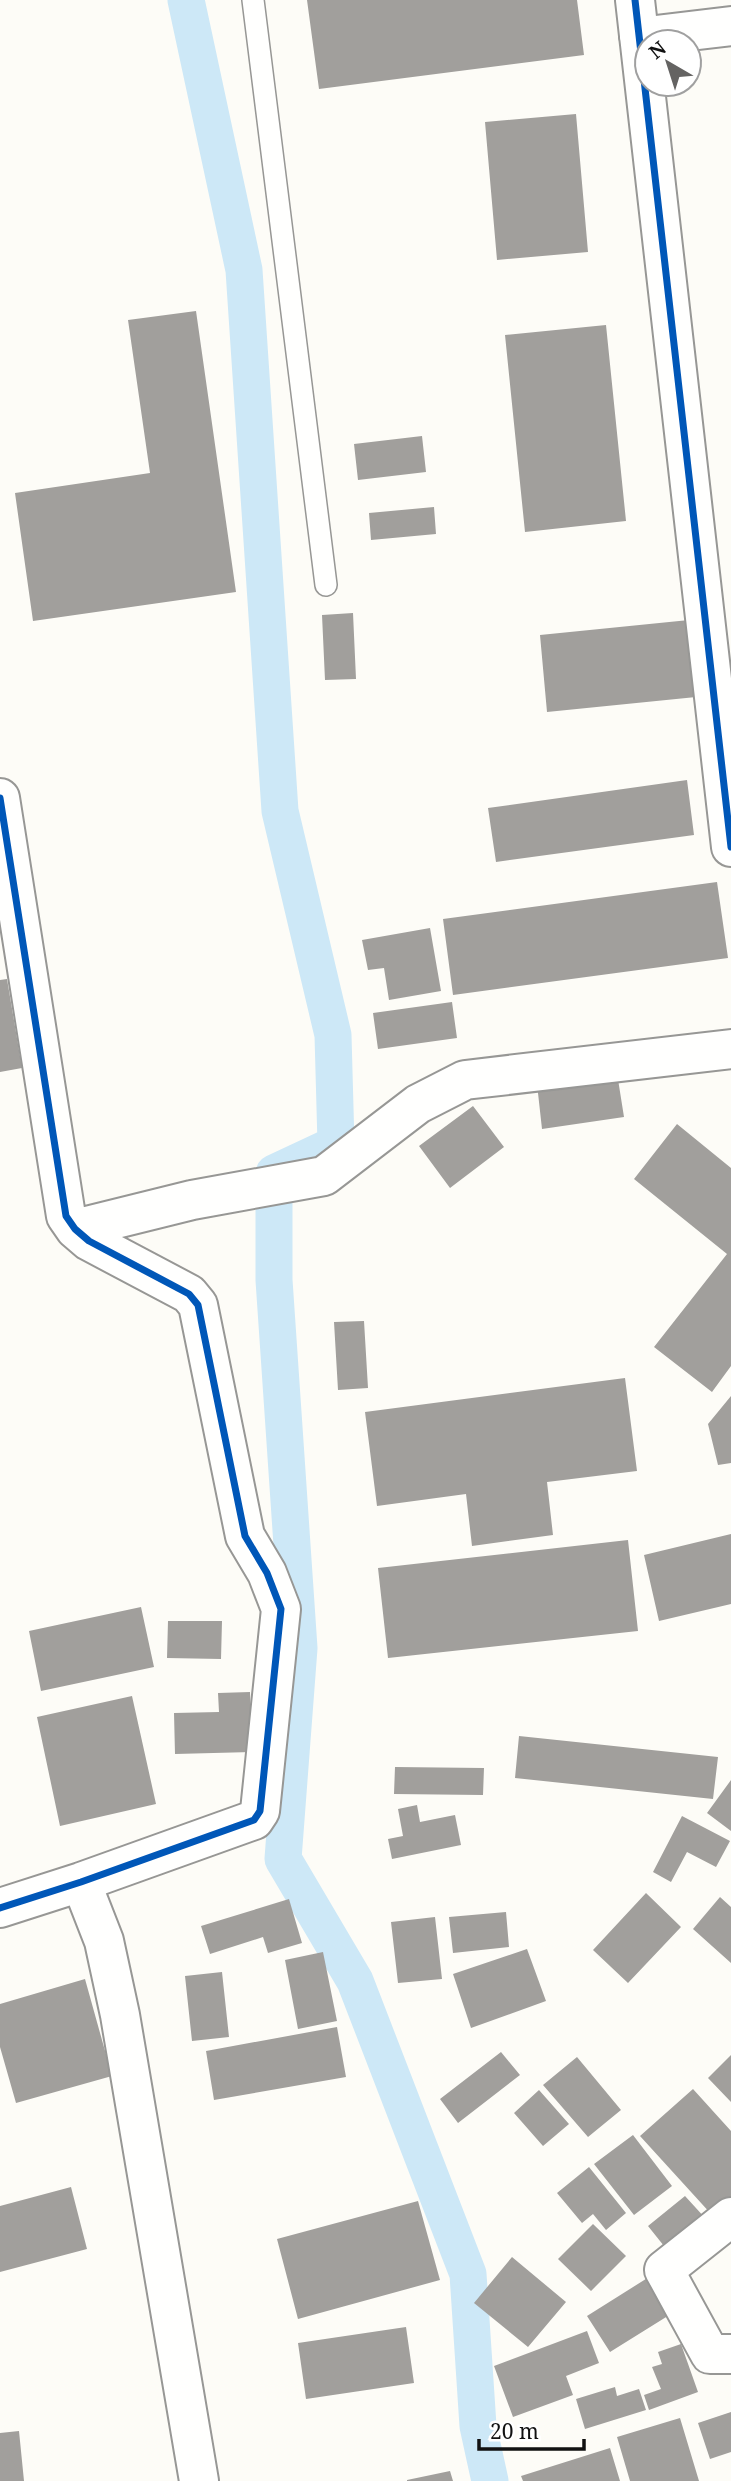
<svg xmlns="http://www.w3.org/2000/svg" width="731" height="2481" viewBox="0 0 731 2481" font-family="'Noto Serif',serif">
  <rect width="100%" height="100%" fill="#fdfcf7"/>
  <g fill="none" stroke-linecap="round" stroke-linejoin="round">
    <path stroke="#cde8f7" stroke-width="37" d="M186,0L244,270L280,811L333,1035L336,1144L274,1173V1280L299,1648L283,1859L355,1981L468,2274L478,2426L490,2481"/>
  </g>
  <path fill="#a19f9c" d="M307,0H577L584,55L319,89Z
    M576,114L588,252L497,260L485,122Z
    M196,311L236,592L33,621L15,493L150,473L128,320Z
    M606,325L626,521L525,532L505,335Z
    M422,436L426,472L358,480L354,444Z
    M434,507L436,534L371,540L369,513Z
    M353,613L356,679L325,680L322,615Z
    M699,619L706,696L547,712L540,635Z
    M687,780L694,835L496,862L488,808Z
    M717,882L728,958L453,995L443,919Z
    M430,928L441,991L389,1000L384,968L368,970L362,940Z
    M7,979L22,1068L0,1072V980Z
    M452,1002L457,1038L378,1049L373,1013Z
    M617,1073L624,1117L542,1129L537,1084Z
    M473,1106L504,1147L450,1188L419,1146Z
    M677,1124L731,1168V1366L712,1392L654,1347L727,1254L634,1179Z
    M364,1321L368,1388L338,1390L334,1322Z
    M625,1378L637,1471L547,1482L553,1535L472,1546L466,1494L377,1506L365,1412Z
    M731,1396V1463L718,1465L708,1424Z
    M731,1534V1604L659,1621L644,1555Z
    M628,1540L638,1631L388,1658L378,1568Z
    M141,1607L154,1667L41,1691L29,1631Z
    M168,1621H222L221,1659L167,1658Z
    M250,1692L252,1752L175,1754L174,1713L219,1712L218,1693Z
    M132,1696L156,1804L60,1826L37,1717Z
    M519,1736L718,1757L713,1799L515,1778Z
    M395,1767L484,1768L483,1795L394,1794Z
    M731,1780V1831L707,1813Z
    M417,1805L420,1822L455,1815L461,1845L392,1859L388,1839L403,1836L398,1809Z
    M682,1816L730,1841L716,1867L687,1852L671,1882L653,1872Z
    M646,1893L681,1927L628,1983L593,1950Z
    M720,1897L731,1907V1963L693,1929Z
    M289,1899L302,1943L268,1953L263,1937L210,1954L201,1926Z
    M506,1912L509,1947L453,1953L449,1917Z
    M435,1917L442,1979L398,1983L391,1922Z
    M527,1949L546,2001L471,2028L453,1974Z
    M323,1952L337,2021L298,2029L285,1960Z
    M222,1972L229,2037L192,2041L185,1976Z
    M85,1979L112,2076L16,2103L0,2047V2004Z
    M337,2027L346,2077L214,2100L206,2051Z
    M501,2052L520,2075L458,2123L440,2099Z
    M731,2055V2102L708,2078Z
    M577,2057L621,2110L588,2137L543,2085Z
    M693,2089L731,2131V2198L712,2215L640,2136Z
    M539,2090L569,2124L543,2146L514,2113Z
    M633,2135L672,2186L634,2215L594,2164Z
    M589,2167L626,2213L606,2230L593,2214L582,2223L557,2193Z
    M71,2187L87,2249L0,2272V2206Z
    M685,2196L706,2219L668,2251L648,2226Z
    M418,2201L440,2280L298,2319L277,2239Z
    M593,2224L626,2256L591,2291L558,2259Z
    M512,2257L566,2302L528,2347L474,2303Z
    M649,2277L671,2314L610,2352L587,2316Z
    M406,2327L414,2383L306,2399L298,2343Z
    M587,2331L599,2363L566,2376L573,2395L513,2417L494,2366Z
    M681,2344L698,2392L649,2410L644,2395L661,2389L652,2367L662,2364L658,2352Z
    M615,2387L617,2396L639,2389L646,2410L585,2429L576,2399Z
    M731,2412V2452L710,2459L698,2423Z
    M680,2418L699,2481H630L617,2437Z
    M19,2431L24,2481H0V2433Z
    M610,2448L620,2481H523L521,2476Z
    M450,2471L453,2481H407V2480Z"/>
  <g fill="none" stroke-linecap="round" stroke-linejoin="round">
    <defs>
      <path id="lane" d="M253,0L326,585"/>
      <path id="street" d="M635,0L731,847
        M639,37L731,26
        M0,798L66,1216L75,1229L89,1241L189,1294L198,1305L245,1536L267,1573L281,1609L260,1811L254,1820L81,1882L0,1908
        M75,1229L192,1200L324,1176L418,1104L465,1080L731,1049
        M81,1882L104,1941L120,2015L199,2481
        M731,2217L664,2270L710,2354H731"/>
    </defs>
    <use href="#lane" stroke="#979795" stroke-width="24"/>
    <use href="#street" stroke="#979795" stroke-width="42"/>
    <use href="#lane" stroke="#fffffe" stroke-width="21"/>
    <use href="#street" stroke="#fffffe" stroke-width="38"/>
    <defs>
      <path id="cycleway" d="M635,0L731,847
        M0,798L66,1216L75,1229L89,1241L189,1294L198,1305L245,1536L267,1573L281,1609L260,1811L254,1820L81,1882L0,1908"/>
    </defs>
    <use href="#cycleway" stroke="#fff" stroke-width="11"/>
    <use href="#cycleway" stroke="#0057b8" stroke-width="7"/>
  </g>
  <g transform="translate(668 63) rotate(321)"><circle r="33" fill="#ffffff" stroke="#a0a0a0" stroke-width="2"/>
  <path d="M0-5L12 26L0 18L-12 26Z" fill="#646362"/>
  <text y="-10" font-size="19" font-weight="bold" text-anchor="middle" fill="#111111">N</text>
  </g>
  <path d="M479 2439v10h105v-10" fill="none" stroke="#111111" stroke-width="3.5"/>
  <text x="490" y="2439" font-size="21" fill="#111111" stroke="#ffffff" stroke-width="5" paint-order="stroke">20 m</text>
</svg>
